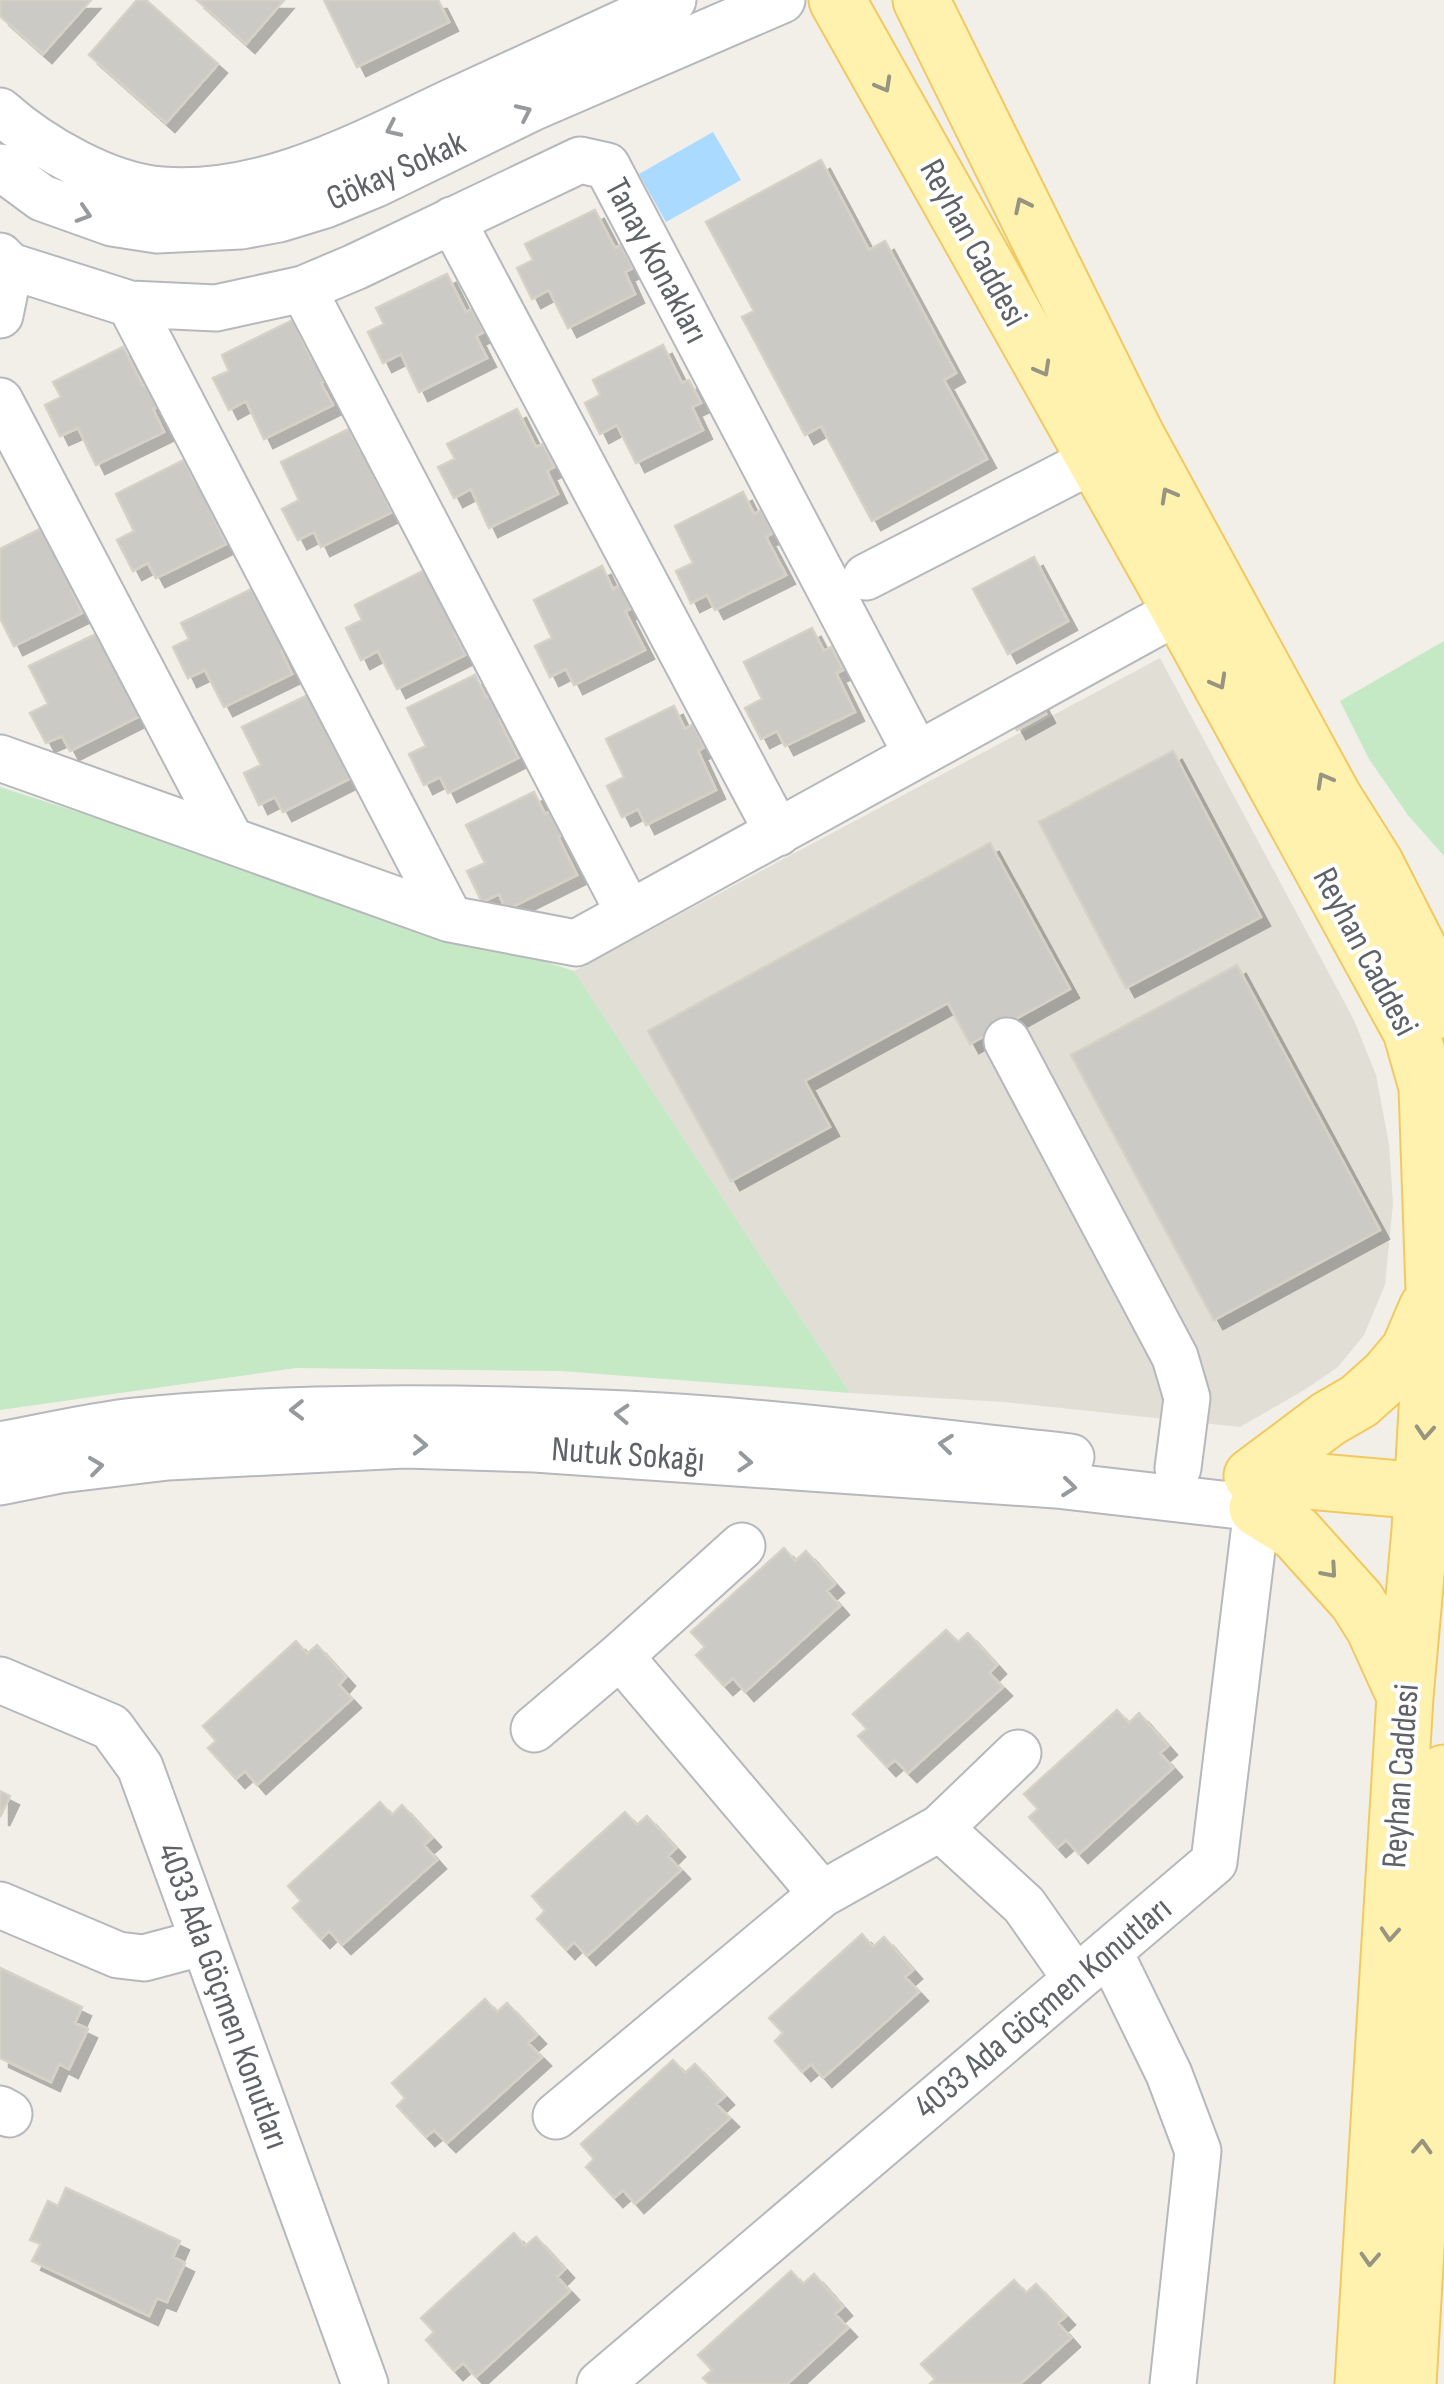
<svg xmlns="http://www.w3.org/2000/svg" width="1444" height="2384" viewBox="0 0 1444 2384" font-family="'Sofia Sans Condensed',sans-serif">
  <defs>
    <filter id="shadow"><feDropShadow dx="9" dy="9" stdDeviation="0" flood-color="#0004"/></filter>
  </defs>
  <rect width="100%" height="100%" fill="#f1efe8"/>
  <path fill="#e1ded6" d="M1160,658L1354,1020L1376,1075L1389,1144L1393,1203L1385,1285L1364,1335L1338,1367L1306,1389L1240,1427L1004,1402L850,1393L574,971Z"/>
  <path fill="#c5e8c5" d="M1444,641V856L1408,815L1369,759L1340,701Z
    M0,787L574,971L850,1393L561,1371L296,1368L0,1410Z"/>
  <path fill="#aadaff" d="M713,132L741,180L666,222L639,174Z"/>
  <path fill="#cccac5" stroke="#d6d1c6" stroke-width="2.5" filter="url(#shadow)" d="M0,0H91L43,54L0,16Z
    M137,0H146L218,64L166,123L89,55Z
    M197,0H284L246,44Z
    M324,0H438L449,22L357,67Z
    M821,160L869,250L885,241L956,373L944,380L987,459L872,521L821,426L805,435L742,317L754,311L706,222Z
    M595,210L615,248L621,245L633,268L625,272L635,294L568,328L549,290L532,299L517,268L533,260L525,244Z
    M447,274L466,312L472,309L484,332L476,336L487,358L419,392L401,354L383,363L368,332L384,324L376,308Z
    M293,320L311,359L318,355L329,379L321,383L333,405L264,439L246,401L229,410L213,378L229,371L222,355Z
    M663,345L682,383L689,380L701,403L692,407L703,430L636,463L617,425L600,434L585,403L600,395L593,380Z
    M123,347L143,386L149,382L161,405L153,409L164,432L96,465L78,428L60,436L45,405L61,397L53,382Z
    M517,409L536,447L543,444L554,467L547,471L558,494L489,528L471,489L454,498L438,467L455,459L447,444Z
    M349,429L360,451L368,448L379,471L373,474L392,512L321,547L314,532L298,540L282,509L299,500L281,462Z
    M184,460L195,483L203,479L214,502L208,505L226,544L156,578L148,563L133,571L117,540L134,531L116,494Z
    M743,492L754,514L761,510L773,533L766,537L786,575L715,610L707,595L691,603L676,571L693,563L675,526Z
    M42,528L61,567L68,563L79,587L71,590L82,613L14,646L0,618V549Z
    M1034,557L1068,621L1008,654L973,589Z
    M602,566L613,589L621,585L632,608L625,611L645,650L574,685L566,669L550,677L535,646L552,638L534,600Z
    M425,570L444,608L450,605L462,628L454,632L465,655L397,689L378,651L361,660L346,628L362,620L355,605Z
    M252,589L271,627L278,624L289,647L281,651L292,674L224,707L205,670L188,678L173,647L189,639L181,623Z
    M812,628L824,651L831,647L843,670L836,673L855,712L785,746L777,731L761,739L745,708L762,699L744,662Z
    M98,633L140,716L70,751L62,736L46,743L30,713L48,704L29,666Z
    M475,675L486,697L495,693L506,717L499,720L518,758L448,793L440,777L424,785L409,754L426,746L407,708Z
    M310,694L353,777L283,812L275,797L259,805L244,773L261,765L242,727Z
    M1036,695L1046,714L1017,730L1007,711Z
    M674,706L685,729L693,724L704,747L698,751L716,790L646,825L638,809L622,817L607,786L624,777L606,739Z
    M1173,751L1261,917L1126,988L1039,822Z
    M534,792L545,814L553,810L564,834L558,837L577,875L506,910L499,894L482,902L467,871L485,863L466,825Z
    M990,843L1070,989L970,1044L948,1003L805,1081L830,1127L731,1181L648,1031Z
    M1237,965L1380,1230L1214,1320L1071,1055Z
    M784,1548L795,1561L806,1551L835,1584L827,1591L840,1606L745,1692L733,1678L724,1686L696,1655L705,1647L691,1632Z
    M946,1630L958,1642L968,1633L997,1665L989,1673L1003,1687L908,1773L895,1760L887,1767L858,1736L867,1729L853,1714Z
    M296,1641L307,1654L317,1645L346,1677L339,1685L352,1699L257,1785L245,1771L236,1779L208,1748L216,1741L203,1726Z
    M1117,1710L1129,1723L1139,1713L1168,1746L1160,1753L1173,1768L1079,1854L1066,1840L1057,1848L1029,1817L1038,1809L1024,1794Z
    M0,1791L10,1796L0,1817Z
    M380,1802L392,1815L402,1805L432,1838L424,1845L437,1860L342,1945L329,1931L321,1939L293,1908L301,1901L288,1886Z
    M625,1812L637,1825L647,1816L676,1848L668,1856L681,1870L587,1956L574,1942L566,1950L537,1919L545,1911L532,1896Z
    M862,1934L873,1947L884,1937L913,1970L905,1977L919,1992L823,2078L811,2064L802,2072L775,2041L783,2033L769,2018Z
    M0,1968L82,2007L75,2023L88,2029L69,2069L59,2064L51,2082L0,2058Z
    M485,1999L497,2012L507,2003L537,2035L528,2043L542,2057L447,2143L434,2130L426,2137L397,2106L405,2098L392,2083Z
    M673,2060L685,2073L695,2064L725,2096L716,2104L730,2118L635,2204L623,2190L614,2198L586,2167L594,2159L581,2144Z
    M66,2188L180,2241L173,2257L185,2263L167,2302L157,2298L149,2316L32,2261L41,2244L30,2240L48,2201L58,2206Z
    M514,2233L525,2246L536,2237L565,2269L557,2277L570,2291L476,2377L463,2363L454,2371L426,2340L434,2332L421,2318Z
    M791,2271L803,2284L814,2274L843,2307L835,2314L848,2328L787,2384H709L703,2378L712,2370L698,2355Z
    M1014,2280L1026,2293L1036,2284L1066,2316L1058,2323L1071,2338L1020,2384H930L935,2379L921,2364Z"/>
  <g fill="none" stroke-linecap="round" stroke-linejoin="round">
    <defs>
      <path id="minor" d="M0,111C40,147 108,186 162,190C267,198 365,142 458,99C529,66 601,33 673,0
        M0,167L42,198L112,223L157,230L241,226L279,219L325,205L376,184L534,107L782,0
        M452,220L778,833
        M0,256L10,266L130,304L216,308L303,289L355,267L580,160L607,166L917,755
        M303,289L629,913
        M130,304L450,919
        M0,315L10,266
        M0,401L230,839
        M866,577L1126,443
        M0,758L450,919L576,943L1180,610
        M1007,1041L1175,1357L1187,1398L1178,1468
        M0,1445C44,1437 89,1426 134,1421C298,1405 462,1407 626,1414C775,1421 923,1441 1071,1457
        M0,1482L60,1470L168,1457L405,1445L535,1449L1056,1485L1257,1508L1214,1862L600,2384
        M620,1656L822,1894
        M0,1680L111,1727L140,1767L365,2384
        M534,1729L620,1656L742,1546
        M940,1828L1024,1905L1076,1979
        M0,1905L118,1955L144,1958L204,1942
        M1109,1951L1169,2074L1198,2151L1173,2384
        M0,2109L9,2114
        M556,2116L822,1894L940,1828L1018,1753"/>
      <path id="major" d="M837,0L1180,610L1411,1031L1427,1087L1434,1291L1420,1530L1405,1697L1363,2384
        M921,0L1137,437L1334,798L1375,863L1426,963L1444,1010
        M1252,1476L1328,1419L1359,1401L1387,1376L1409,1350L1427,1308
        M1252,1476L1422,1491L1444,1507
        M1257,1508L1296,1533L1357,1601L1374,1628L1404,1694
        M1408,2384L1444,1773"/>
    </defs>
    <use href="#minor" stroke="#b5b8bc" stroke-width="49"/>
    <use href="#major" stroke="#f2c960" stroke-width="59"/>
    <use href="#minor" stroke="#fff" stroke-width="45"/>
    <use href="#major" stroke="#fff2af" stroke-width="55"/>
  </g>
  <defs><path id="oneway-chevron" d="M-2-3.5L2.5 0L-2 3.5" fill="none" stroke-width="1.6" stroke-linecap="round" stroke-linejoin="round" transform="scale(2.5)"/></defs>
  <g stroke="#979581">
    <use href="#oneway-chevron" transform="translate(884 85) rotate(61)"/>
    <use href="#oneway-chevron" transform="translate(1022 205) rotate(-116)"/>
    <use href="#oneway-chevron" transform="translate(1043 369) rotate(61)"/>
    <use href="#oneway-chevron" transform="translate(1168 495) rotate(-119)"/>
    <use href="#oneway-chevron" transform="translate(1219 682) rotate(61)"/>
    <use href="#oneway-chevron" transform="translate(1324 780) rotate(-119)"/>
    <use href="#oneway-chevron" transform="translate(1425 1432) rotate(94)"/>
    <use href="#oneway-chevron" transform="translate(1330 1571) rotate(49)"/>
    <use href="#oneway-chevron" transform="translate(1390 1934) rotate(94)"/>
    <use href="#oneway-chevron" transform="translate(1422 2147) rotate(-87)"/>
    <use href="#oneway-chevron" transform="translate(1370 2259) rotate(93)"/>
  </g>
  <g stroke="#979a9d">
    <use href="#oneway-chevron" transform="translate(524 112) rotate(-25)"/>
    <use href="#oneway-chevron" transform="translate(393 129) rotate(155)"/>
    <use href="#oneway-chevron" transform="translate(84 214) rotate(18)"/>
    <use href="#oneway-chevron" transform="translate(297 1410) rotate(179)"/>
    <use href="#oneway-chevron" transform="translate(622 1414) rotate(-177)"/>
    <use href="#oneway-chevron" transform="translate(946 1444) rotate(-174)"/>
    <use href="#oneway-chevron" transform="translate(420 1445) rotate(2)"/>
    <use href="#oneway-chevron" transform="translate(745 1462) rotate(4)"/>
    <use href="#oneway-chevron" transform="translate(96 1466) rotate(-7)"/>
    <use href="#oneway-chevron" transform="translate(1069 1487) rotate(6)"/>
  </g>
  <g text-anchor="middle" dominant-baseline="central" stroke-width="8" stroke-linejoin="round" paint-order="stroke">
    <g font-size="35" fill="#5f6368" stroke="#fff">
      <text transform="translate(396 171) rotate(-24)">Gökay Sokak</text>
      <text transform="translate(973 243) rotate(61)">Reyhan Caddesi</text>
      <text transform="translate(656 261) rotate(62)">Tanay Konakları</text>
      <text transform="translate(1365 952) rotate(62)">Reyhan Caddesi</text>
      <text transform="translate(628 1455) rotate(4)">Nutuk Sokağı</text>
      <text transform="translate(1401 1776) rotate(-86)">Reyhan Caddesi</text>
      <text transform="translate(223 1996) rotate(70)">4033 Ada Göçmen Konutları</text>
      <text transform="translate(1043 2008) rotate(-40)">4033 Ada Göçmen Konutları</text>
    </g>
  </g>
</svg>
